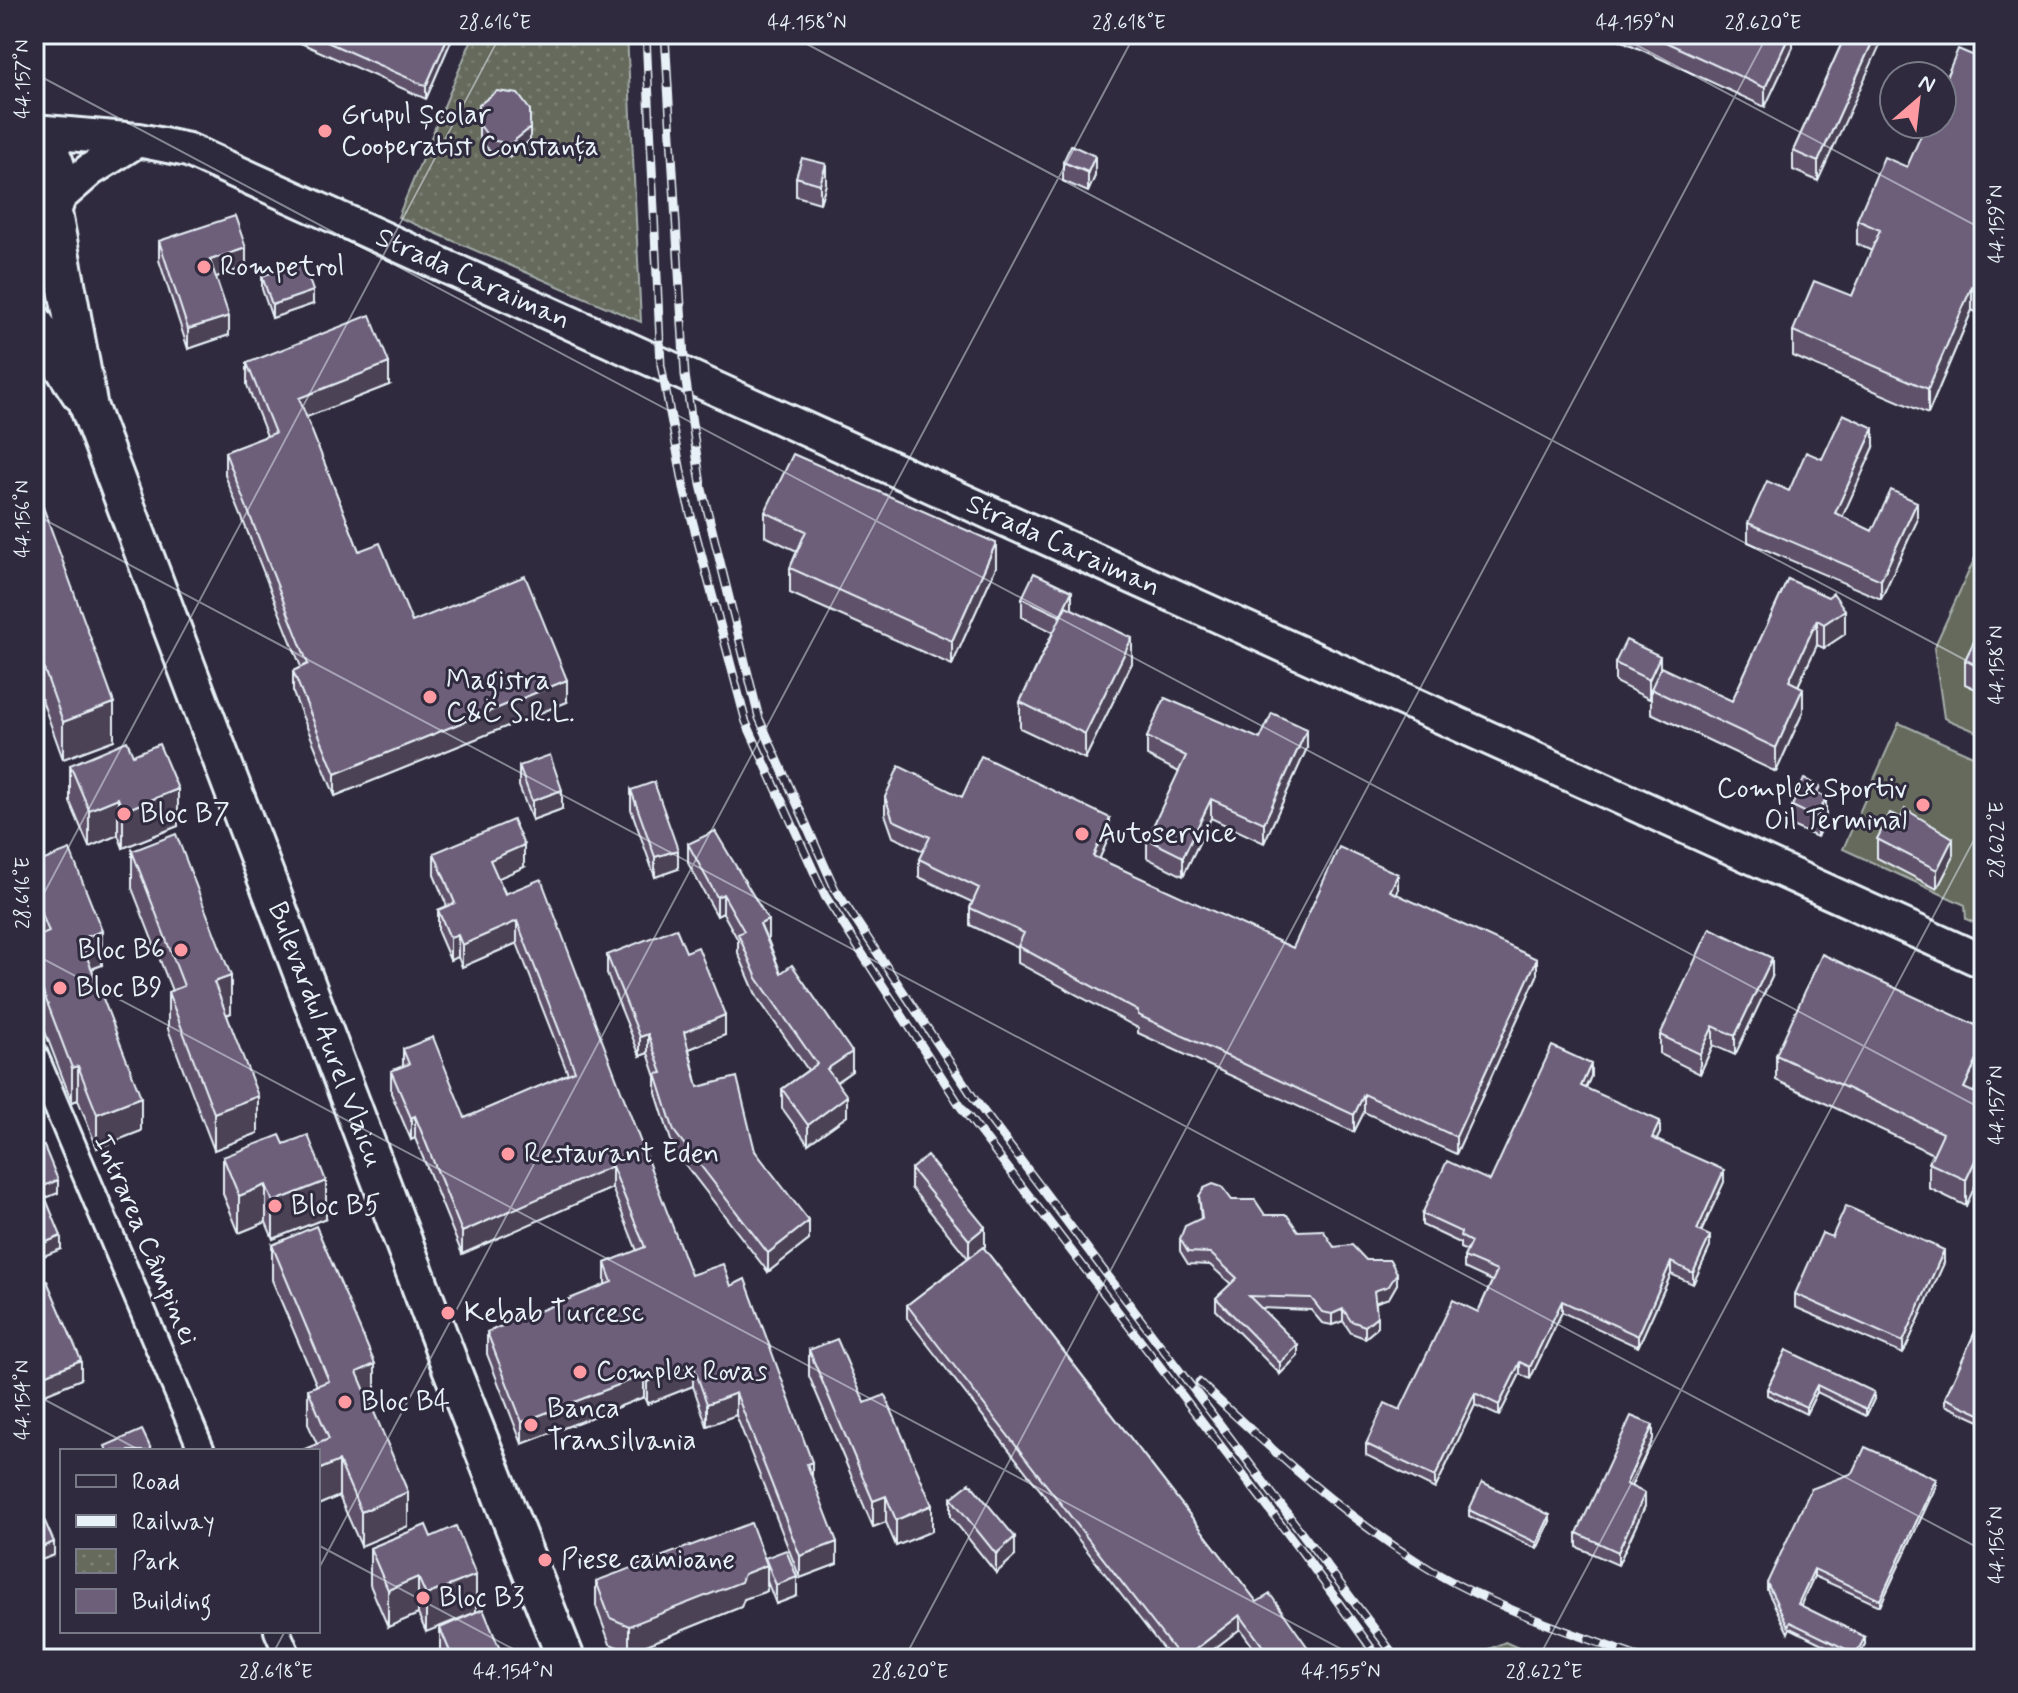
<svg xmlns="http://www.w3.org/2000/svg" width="2018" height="1693" viewBox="0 0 2018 1693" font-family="Mynerve,sans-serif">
  <defs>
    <pattern id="park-dots" width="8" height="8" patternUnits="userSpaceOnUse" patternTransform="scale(2)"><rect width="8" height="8" fill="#656a5d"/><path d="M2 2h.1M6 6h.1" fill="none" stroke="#7b8075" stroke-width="1.8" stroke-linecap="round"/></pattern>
  </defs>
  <rect width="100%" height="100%" fill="#2f2a3d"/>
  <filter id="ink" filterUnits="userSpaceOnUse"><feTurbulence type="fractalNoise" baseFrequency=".0125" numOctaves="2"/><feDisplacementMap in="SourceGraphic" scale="16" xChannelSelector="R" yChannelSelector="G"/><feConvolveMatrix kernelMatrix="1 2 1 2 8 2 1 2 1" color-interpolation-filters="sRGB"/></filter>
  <g filter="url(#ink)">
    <path fill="#656a5d" stroke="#a6aeaa" stroke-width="2" d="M1984,538V735L1944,718L1934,648Z
      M1899,723L1984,761V927L1966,919L1965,905L1843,849Z
      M1505,1642L1543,1659H1466Z"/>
    <path fill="url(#park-dots)" stroke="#a6aeaa" stroke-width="2" d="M474,34H627L641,322L398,217Z"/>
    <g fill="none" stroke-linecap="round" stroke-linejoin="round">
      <defs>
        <path id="street" d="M34,1053L202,1451
          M277,1631L289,1659"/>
        <g id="secondary">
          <path id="s1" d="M34,131L138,140L188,150L1984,962"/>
          <path d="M58,198L90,170L138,140"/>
        </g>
        <g id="primary">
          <path d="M34,133C65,162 66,197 40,230"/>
          <path id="s2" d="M53,213L89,408L450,1365L566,1659"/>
          <path d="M34,322L80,393"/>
        </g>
      </defs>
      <use href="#street" stroke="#e8f1f8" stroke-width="30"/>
      <use href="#secondary" stroke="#e8f1f8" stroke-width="38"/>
      <use href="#primary" stroke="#e8f1f8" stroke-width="42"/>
      <use href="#street" stroke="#2f2a3d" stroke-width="24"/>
      <use href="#secondary" stroke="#2f2a3d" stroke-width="32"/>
      <use href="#primary" stroke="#2f2a3d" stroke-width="36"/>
      <defs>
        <path id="rail" d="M646,34L661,365L685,493L746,722L825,896L961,1107L1302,1552L1379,1659
          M665,34L685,375L701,485L759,718L835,889L975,1100L1397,1659
          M1199,1382C1274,1452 1348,1521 1436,1573C1499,1609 1576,1635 1644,1659"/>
      </defs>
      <use href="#rail" stroke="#e8f1f8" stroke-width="9"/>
      <use href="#rail" stroke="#2f2a3d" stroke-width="6" stroke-dasharray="18" stroke-linecap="butt"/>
    </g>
    <path fill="#5e5169" stroke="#e8f1f8" stroke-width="2" d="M285,34H393L400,37L402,34H454L426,99L285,36Z
      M1616,34H1793V47L1765,107L1616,38Z
      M1846,34L1818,181L1793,170V151Z
      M1984,60V316L1972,310L1928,414L1793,356V331L1852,296L1872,251L1857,244V220L1907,167Z
      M479,105L530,110V140L510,157L491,153L479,137Z
      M1063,162L1095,176L1088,192L1063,181Z
      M796,177L826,184L820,203L796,196Z
      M159,241L246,267L216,277L229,335L188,349L159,260Z
      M262,276L313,304L272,318L262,289Z
      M247,363L389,385L306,417L359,551L412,622L567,702L335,796L293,693V671L301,667L225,475V452L267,436L247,385Z
      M1874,447L1842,517L1872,531L1917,521L1881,599L1748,542V523L1789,491L1822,459Z
      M34,482L114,740L63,759L34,678Z
      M765,512L996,567L952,665L790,593V568L797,551L765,536Z
      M1788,579L1845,634L1824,648L1817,645L1798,686L1803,712L1776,772L1651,713V695L1649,699L1615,682V663L1660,669L1732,701Z
      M1022,598L1072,609L1132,663L1085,759L1020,728V702L1053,632L1022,617Z
      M1984,621V693L1965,684V660Z
      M1147,737L1260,739L1307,748L1264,843L1211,818L1183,876L1147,858V839L1179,772L1147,756Z
      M133,755L178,826L123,848L118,835L89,847L70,802V765Z
      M519,766L562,809L532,820L519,786Z
      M631,790L678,869L655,877L631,809Z
      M1820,794L1826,816L1817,837L1792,826V806Z
      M885,797H962L1110,835L1099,859L1293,948L1398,891L1396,894L1537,976L1456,1154L1364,1112L1354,1132L1138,1033V1028L1018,963V948L970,925V908L972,902L919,877V859L923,851L893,837L885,814Z
      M1877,839L1953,858L1937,889L1877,858Z
      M688,844L768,940L781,973L852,1071L837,1082L847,1116L808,1144L782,1108V1089L808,1070L757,997L738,953V940L723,913L717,916L688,863Z
      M132,851L231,1013L227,1015L258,1133L214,1150L168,1029V992L172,991L132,888Z
      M434,853L524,867L498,878L691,1275L731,1286L812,1477L837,1564L800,1578L736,1415L707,1426L693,1386L647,1404L644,1397L522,1444L487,1354V1332L605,1285V1263L637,1251L612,1188L462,1254L415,1138L411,1140L391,1093V1071L403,1066V1049L465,1118L568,1074L517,943L462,967L458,957L450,960L438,932V910L447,906L434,875Z
      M34,864L102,965L92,969L141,1131L97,1148L78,1100L72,1102L34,1003V938L37,937L34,929Z
      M686,952L725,1035L689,1049L698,1087L755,1151L809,1240L768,1272L674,1150L656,1093V1077L648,1053L640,1056L607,974V955Z
      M1772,977L1735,1055L1713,1045L1700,1074L1660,1054V1035Z
      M1984,1029V1070L1974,1092L1966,1206L1929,1188V1163L1933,1154L1776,1080V1055Z
      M1591,1076L1586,1088L1660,1133L1656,1140L1724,1182L1701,1232L1710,1247L1693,1284L1671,1274L1638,1347L1562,1312L1530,1379L1520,1374L1499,1416L1475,1405L1435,1489L1366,1455V1444L1400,1410L1478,1312L1492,1281L1464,1268V1257L1467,1251L1460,1248V1243L1422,1225V1214L1490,1181Z
      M223,1157L326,1218L273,1239L266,1222L239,1233L223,1194Z
      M911,1169L985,1246L984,1248L1257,1602L1316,1659H1262L1240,1629L1201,1659H1171L907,1318V1305L968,1258L911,1188Z
      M1199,1196L1232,1200L1298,1231L1366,1260L1397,1284L1389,1298L1376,1302L1377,1328L1365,1338L1351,1333L1343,1321L1332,1325L1322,1323L1311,1310L1261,1308L1298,1356L1280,1374L1216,1310V1298L1231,1284L1210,1265L1188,1264L1180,1251V1239L1201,1219Z
      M1832,1237L1944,1263L1903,1354L1795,1307V1294Z
      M272,1245L375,1399L369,1401L408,1526L361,1546L339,1496L318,1505V1451L317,1444L308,1424V1389L317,1386L272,1280Z
      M34,1287L81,1379L40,1396L34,1381Z
      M1984,1312V1423L1945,1405V1398Z
      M809,1350L865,1403L932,1531L896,1546L886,1522L873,1527L809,1376Z
      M1786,1350L1874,1399L1866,1416L1817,1392L1806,1414L1767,1395V1389Z
      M1653,1439L1631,1486L1645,1506L1618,1565L1577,1547V1533Z
      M1936,1486L1880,1606L1814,1576L1800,1605L1865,1644L1857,1659H1852L1790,1628L1788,1633L1767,1590V1583Z
      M951,1498L1015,1556L996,1573L951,1517Z
      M1469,1510L1550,1521L1537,1549L1469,1516Z
      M426,1525V1632L418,1614L388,1627L370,1585V1548Z
      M765,1558L797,1596L776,1604L767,1581V1591L744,1599L741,1607L629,1652L610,1644L596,1606V1581L765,1562Z
      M440,1628L504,1659H440Z"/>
    <path fill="#4c4255" stroke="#e8f1f8" stroke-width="2" d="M449,34H454L426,99V86Z
      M1790,34H1793V47L1765,107V88Z
      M1876,34H1885L1818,181V162Z
      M530,128V140L510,157V144Z
      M1095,156V176L1088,192V172Z
      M826,164V184L820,203V184Z
      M246,248V267L210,279V260Z
      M1972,286V310L1928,414V389Z
      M313,291V304L272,318V305Z
      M229,316V335L188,349V329Z
      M389,363V385L299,420V398Z
      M1874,428V447L1835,533V513Z
      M1917,502V521L1881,599V580Z
      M996,543V567L952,665V641Z
      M1072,591V610L1060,616Z
      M1845,610V634L1824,648V624Z
      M1817,620V645L1789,705V681Z
      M1132,638V663L1085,759V734Z
      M1660,656V676L1651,689V695L1649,699V680Z
      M567,680V702L335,796V774Z
      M1803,688V712L1776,772V748Z
      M114,703V740L63,759V722Z
      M1307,729V748L1264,843V823Z
      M178,789V826L123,848V811Z
      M562,790V809L532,820V801Z
      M1826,797V816L1817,837V818Z
      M118,798V835L89,847V810Z
      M1211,799V818L1183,876V857Z
      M1110,818V835L1093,873V856Z
      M1953,838V858L1937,889V870Z
      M524,845V867L490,882V860Z
      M678,850V869L655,877V857Z
      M1398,874V891L1390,908V891Z
      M723,894V913L717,916V897Z
      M768,920V940L760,943V924Z
      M517,921V943L462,967V945Z
      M102,931V965L80,973V939Z
      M458,935V957L450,960V938Z
      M1772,958V977L1735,1055V1036Z
      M1537,959V976L1456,1154V1137Z
      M231,976V1013L214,1019V982Z
      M725,1015V1035L684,1051V1032Z
      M1713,1026V1045L1700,1074V1054Z
      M648,1034V1053L640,1056V1037Z
      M1984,1045V1070L1964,1113V1088Z
      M852,1052V1071L827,1088V1069Z
      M1591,1064V1076L1581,1097V1086Z
      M78,1066V1100L72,1102V1068Z
      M1364,1094V1112L1354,1132V1115Z
      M258,1096V1133L214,1150V1113Z
      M847,1096V1116L808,1144V1125Z
      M141,1097V1131L97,1148V1114Z
      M415,1116V1138L411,1140V1118Z
      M1660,1121V1133L1652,1150V1138Z
      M1984,1141V1166L1966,1206V1180Z
      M612,1166V1188L462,1254V1232Z
      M1724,1170V1182L1697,1241V1230Z
      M58,1180V1193L41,1200V1187Z
      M326,1181V1218L273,1239V1202Z
      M266,1185V1222L239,1233V1196Z
      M809,1221V1240L768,1272V1253Z
      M985,1227V1246L969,1259V1240Z
      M61,1236V1249L34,1260V1247Z
      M1710,1236V1247L1693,1284V1273Z
      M1944,1250V1263L1903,1354V1342Z
      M1671,1262V1274L1638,1347V1336Z
      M1397,1273V1284L1389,1298L1374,1303V1291Z
      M1562,1301V1312L1530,1379V1367Z
      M1343,1309V1321L1332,1325V1314Z
      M1377,1316V1328L1365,1338V1326Z
      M1298,1345V1356L1280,1374V1363Z
      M81,1360V1379L40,1396V1377Z
      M1520,1362V1374L1499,1416V1405Z
      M375,1364V1399L357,1406V1372Z
      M693,1364V1386L647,1404V1382Z
      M644,1375V1397L522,1444V1422Z
      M1817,1385V1392L1806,1414V1407Z
      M1874,1392V1399L1866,1416V1409Z
      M736,1393V1415L707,1426V1404Z
      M1475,1393V1405L1435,1489V1477Z
      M1653,1425V1439L1626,1497V1484Z
      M339,1461V1496L318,1505V1470Z
      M812,1462V1484L807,1464Z
      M1936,1479V1486L1880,1606V1600Z
      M408,1492V1526L361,1546V1512Z
      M1645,1493V1506L1618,1565V1552Z
      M886,1496V1522L873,1527V1501Z
      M932,1505V1531L896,1546V1520Z
      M1550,1515V1521L1537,1549V1543Z
      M1015,1537V1556L996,1573V1554Z
      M54,1542V1555L34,1563V1550Z
      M837,1542V1564L800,1578V1556Z
      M767,1565V1591L744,1599L741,1607L629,1652V1626L744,1574Z
      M1814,1569V1576L1798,1611V1604Z
      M476,1575V1612L426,1632V1595Z
      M418,1577V1614L388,1627V1590Z
      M797,1577V1596L776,1604V1585Z
      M1240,1615V1629L1201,1659H1183Z
      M1865,1637V1644L1856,1659V1654Z"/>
    <path fill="#6d5e7a" stroke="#e8f1f8" stroke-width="2" d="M309,34H393L400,37L402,34H449L426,86Z
      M1648,34H1790L1765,88Z
      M1846,34H1876L1818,162L1793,151Z
      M1958,49L1984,60V292L1972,286L1928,389L1793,331L1814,281L1852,296L1880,230L1857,220L1884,157L1907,167L1926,124H1942V87Z
      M497,91L518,94L530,110V128L510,144L491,140L479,124V105Z
      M1071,145L1095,156L1088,172L1063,162Z
      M802,158L826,164L820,184L796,177Z
      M235,216L246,248L210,260L229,316L188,329L159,241Z
      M303,262L313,291L272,305L262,276Z
      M370,315L389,363L299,398L359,551L380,543L412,622L525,576L567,680L335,774L293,671L308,664L225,452L275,433L247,363Z
      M1843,414L1874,428L1835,513L1872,531L1891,490L1917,502L1881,580L1748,523L1767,481L1789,491L1806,452L1822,459Z
      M793,454L996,543L952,641L790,568L806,531L765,512Z
      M34,482L114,703L63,722L34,641Z
      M1034,573L1072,591L1060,616L1022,598Z
      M1788,579L1828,597L1833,593L1845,610L1824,624L1817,620L1789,681L1803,688L1776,748L1651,689L1661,667L1732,701Z
      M1066,606L1132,638L1085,734L1020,702Z
      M1984,621V670L1965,660Z
      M1626,640L1660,656L1649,680L1615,663Z
      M1165,698L1260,739L1272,713L1307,729L1264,823L1211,799L1183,857L1147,839L1186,756L1147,737Z
      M127,741L133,755L159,744L178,789L123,811L118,798L89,810L70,765Z
      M550,755L562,790L532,801L519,766Z
      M981,756L1110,818L1093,856L1293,948L1339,847L1398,874L1390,891L1537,959L1456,1137L1364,1094L1354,1115L1138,1015V1011L1018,946L1024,933L970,908L979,888L919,859L930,837L893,820L885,797L899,766L962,797Z
      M1804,779L1820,786L1817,793L1826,797L1817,818L1792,806Z
      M654,782L678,850L655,857L631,790Z
      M1905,809L1953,838L1937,870L1877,839L1890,813L1901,818Z
      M513,820L524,845L490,860L505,894L541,879L691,1275L723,1264L731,1286L745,1279L812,1462L807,1464L837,1542L800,1556L736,1393L707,1404L693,1364L647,1382L644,1375L522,1422L487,1332L612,1282L605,1263L645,1247L612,1166L462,1232L415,1116L411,1118L391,1071L409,1064L403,1049L433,1037L465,1118L575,1071L517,921L462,945L458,935L450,938L438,910L455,903L434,853Z
      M715,831L768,920L760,924L781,973L792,965L852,1052L827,1069L847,1096L808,1125L782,1089L817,1064L757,978L738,934L744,931L723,894L717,897L688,844Z
      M176,834L231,976L214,982L258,1096L214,1113L168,992L184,986L132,851Z
      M70,850L102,931L80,939L141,1097L97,1114L78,1066L72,1068L34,968V938L49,932L34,894V864Z
      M676,928L686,952L698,947L725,1015L684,1032L698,1087L737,1077L755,1151L809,1221L768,1253L674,1131L656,1074L662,1073L648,1034L640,1037L607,955Z
      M1710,928L1772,958L1735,1036L1713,1026L1700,1054L1660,1035Z
      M1822,954L1984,1029V1045L1964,1088L1984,1097V1141L1966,1180L1929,1163L1943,1133L1776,1055Z
      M1552,1046L1591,1064L1581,1086L1660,1121L1652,1138L1724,1170L1697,1230L1710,1236L1693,1273L1671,1262L1638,1336L1562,1301L1530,1367L1520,1362L1499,1405L1475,1393L1435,1477L1366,1444L1385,1403L1400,1410L1453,1300L1478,1312L1497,1271L1464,1257L1471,1242L1460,1236L1461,1232L1422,1214L1447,1161L1490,1181Z
      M280,1135L284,1144L308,1135L326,1181L273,1202L266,1185L239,1196L223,1157Z
      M34,1136L40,1147L44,1146L58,1180L41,1187L61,1236L34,1247Z
      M927,1156L985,1227L969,1240L911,1169Z
      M1213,1184L1222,1187L1232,1200H1255L1265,1215H1287L1298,1231L1323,1230L1334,1247L1352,1245L1366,1260H1390L1397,1273L1389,1286L1374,1291L1377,1316L1365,1326L1351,1321L1343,1309L1332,1314L1322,1312L1311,1298L1249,1296L1298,1345L1280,1363L1216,1298L1237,1278L1210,1253L1188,1252L1180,1239L1185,1226L1202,1218L1199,1196L1204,1188Z
      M1846,1206L1944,1250L1903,1342L1795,1294L1822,1233L1832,1237Z
      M316,1226L375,1364L357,1372L408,1492L361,1512L339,1461L318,1470V1451H300L329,1439L308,1389L329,1381L272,1245Z
      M983,1247L1257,1602L1270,1594L1316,1659H1272L1240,1615L1183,1659H1181L907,1305Z
      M47,1281L81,1360L40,1377L34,1362V1287Z
      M1984,1312V1416L1945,1398Z
      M837,1339L865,1403L885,1395L932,1505L896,1520L886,1496L873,1501L809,1350Z
      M1786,1350L1874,1392L1866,1409L1817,1385L1806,1407L1767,1389Z
      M1631,1416L1653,1425L1626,1484L1645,1493L1618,1552L1577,1533Z
      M142,1430L152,1451H107L105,1446Z
      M1865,1447L1936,1479L1880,1600L1814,1569L1798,1604L1865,1637L1856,1654L1790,1622L1788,1626L1767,1583L1811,1489L1853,1473Z
      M1482,1482L1550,1515L1537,1543L1469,1510Z
      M970,1483L1015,1537L996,1554L951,1498Z
      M34,1497L54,1542L34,1550Z
      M751,1523L767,1565L744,1574L741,1582L629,1626L610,1618L596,1581Z
      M426,1525L431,1537L456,1526L476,1575L426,1595L418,1577L388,1590L370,1548Z
      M786,1550L797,1577L776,1585L765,1558Z
      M483,1609L504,1659H453L440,1628Z
      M1064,1651L1071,1659H1043Z
      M1984,1655V1659H1965L1964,1656Z"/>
  </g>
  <path fill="none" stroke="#e8f1f8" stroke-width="2" stroke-opacity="0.45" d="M788,34L1984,670M1616,34L1984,230M34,73L1984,1110M34,514L1984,1551M34,912L501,34M34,954L1360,1659M34,1394L141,1451M318,1545L532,1659M318,1570L1135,34M270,1659L285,1631M904,1659L1768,34M1538,1659L1984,821"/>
  <g fill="#ff9aa2" stroke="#2f2a3d" stroke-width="3">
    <circle cx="325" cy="131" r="8"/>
    <circle cx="204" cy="267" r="8"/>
    <circle cx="430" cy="697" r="8"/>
    <circle cx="1923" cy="805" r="8"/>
    <circle cx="124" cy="814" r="8"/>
    <circle cx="1082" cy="834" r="8"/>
    <circle cx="181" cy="950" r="8"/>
    <circle cx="60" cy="988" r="8"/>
    <circle cx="508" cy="1154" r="8"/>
    <circle cx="275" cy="1206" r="8"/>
    <circle cx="448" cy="1313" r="8"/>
    <circle cx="580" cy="1372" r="8"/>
    <circle cx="345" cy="1402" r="8"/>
    <circle cx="531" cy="1425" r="8"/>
    <circle cx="545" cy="1560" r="8"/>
    <circle cx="423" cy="1598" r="8"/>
  </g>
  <g text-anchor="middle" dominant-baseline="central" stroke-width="6" stroke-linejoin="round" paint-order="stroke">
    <g font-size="28" fill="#e8f1f8" stroke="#2f2a3d" text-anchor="start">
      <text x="341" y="115">Grupul Școlar<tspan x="341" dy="32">Cooperatist Constanța</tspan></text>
      <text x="220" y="267">Rompetrol</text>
      <text x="446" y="681">Magistra<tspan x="446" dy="32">C&amp;C S.R.L.</tspan></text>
      <text x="1907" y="789" text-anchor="end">Complex Sportiv<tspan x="1907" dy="32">Oil Terminal</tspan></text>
      <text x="140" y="814">Bloc B7</text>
      <text x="1098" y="834">Autoservice</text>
      <text x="165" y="950" text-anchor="end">Bloc B6</text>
      <text x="76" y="988">Bloc B9</text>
      <text x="524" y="1154">Restaurant Eden</text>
      <text x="291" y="1206">Bloc B5</text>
      <text x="464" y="1313">Kebab Turcesc</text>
      <text x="596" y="1372">Complex Rovas</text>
      <text x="361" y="1402">Bloc B4</text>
      <text x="547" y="1409">Banca<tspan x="547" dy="32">Transilvania</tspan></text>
      <text x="561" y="1560">Piese camioane</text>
      <text x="439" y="1598">Bloc B3</text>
    </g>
    <g font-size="28" fill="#e8f1f8" stroke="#2f2a3d">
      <text stroke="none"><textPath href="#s1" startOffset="468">Strada Caraiman</textPath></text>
      <text stroke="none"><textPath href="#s1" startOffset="1116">Strada Caraiman</textPath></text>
      <text stroke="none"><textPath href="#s2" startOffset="868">Bulevardul Aurel Vlaicu</textPath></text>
      <text transform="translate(145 1240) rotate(67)">Intrarea Câmpinei</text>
    </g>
  </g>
  <rect width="2018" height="1693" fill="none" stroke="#2f2a3d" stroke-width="88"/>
  <rect x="60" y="1449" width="260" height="184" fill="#2f2a3d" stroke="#797a88" stroke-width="2"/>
  <rect x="76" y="1475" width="40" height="12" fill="#2f2a3d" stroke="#797a88" stroke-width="2"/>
  <text x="132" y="1489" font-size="24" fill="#e8f1f8">Road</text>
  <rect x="76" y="1515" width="40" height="12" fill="#e8f1f8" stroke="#797a88" stroke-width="2"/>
  <text x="132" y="1529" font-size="24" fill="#e8f1f8">Railway</text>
  <rect x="76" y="1549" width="40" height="24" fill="url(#park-dots)" stroke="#797a88" stroke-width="2"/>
  <text x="132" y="1569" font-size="24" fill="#e8f1f8">Park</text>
  <rect x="76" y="1589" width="40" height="24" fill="#6d5e7a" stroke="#797a88" stroke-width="2"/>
  <text x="132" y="1609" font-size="24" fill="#e8f1f8">Building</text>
  <g transform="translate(1918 100) rotate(28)"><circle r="38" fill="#2f2a3d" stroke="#797a88" stroke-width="2"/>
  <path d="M0-6L14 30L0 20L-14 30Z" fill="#ff9aa2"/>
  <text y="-12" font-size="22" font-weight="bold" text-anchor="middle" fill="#e8f1f8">N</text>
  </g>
  <rect x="44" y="44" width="1930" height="1605" fill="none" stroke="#e8f1f8" stroke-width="3"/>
  <g font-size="20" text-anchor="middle" fill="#e8f1f8">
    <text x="495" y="29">28.616°E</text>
    <text x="807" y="29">44.158°N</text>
    <text x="1129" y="29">28.618°E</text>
    <text x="1635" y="29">44.159°N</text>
    <text x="1763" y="29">28.620°E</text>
    <text transform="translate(22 79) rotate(-90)" y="7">44.157°N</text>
    <text transform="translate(1996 224) rotate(-90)" y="7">44.159°N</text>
    <text transform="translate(22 519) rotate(-90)" y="7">44.156°N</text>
    <text transform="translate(1996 665) rotate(-90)" y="7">44.158°N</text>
    <text transform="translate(1996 840) rotate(-90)" y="7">28.622°E</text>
    <text transform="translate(22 893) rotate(-90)" y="7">28.616°E</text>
    <text transform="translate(1996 1105) rotate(-90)" y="7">44.157°N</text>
    <text transform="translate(22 1400) rotate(-90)" y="7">44.154°N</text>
    <text transform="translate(1996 1545) rotate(-90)" y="7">44.156°N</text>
    <text x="276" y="1678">28.618°E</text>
    <text x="513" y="1678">44.154°N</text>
    <text x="910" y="1678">28.620°E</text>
    <text x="1341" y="1678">44.155°N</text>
    <text x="1544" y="1678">28.622°E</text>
  </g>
</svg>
